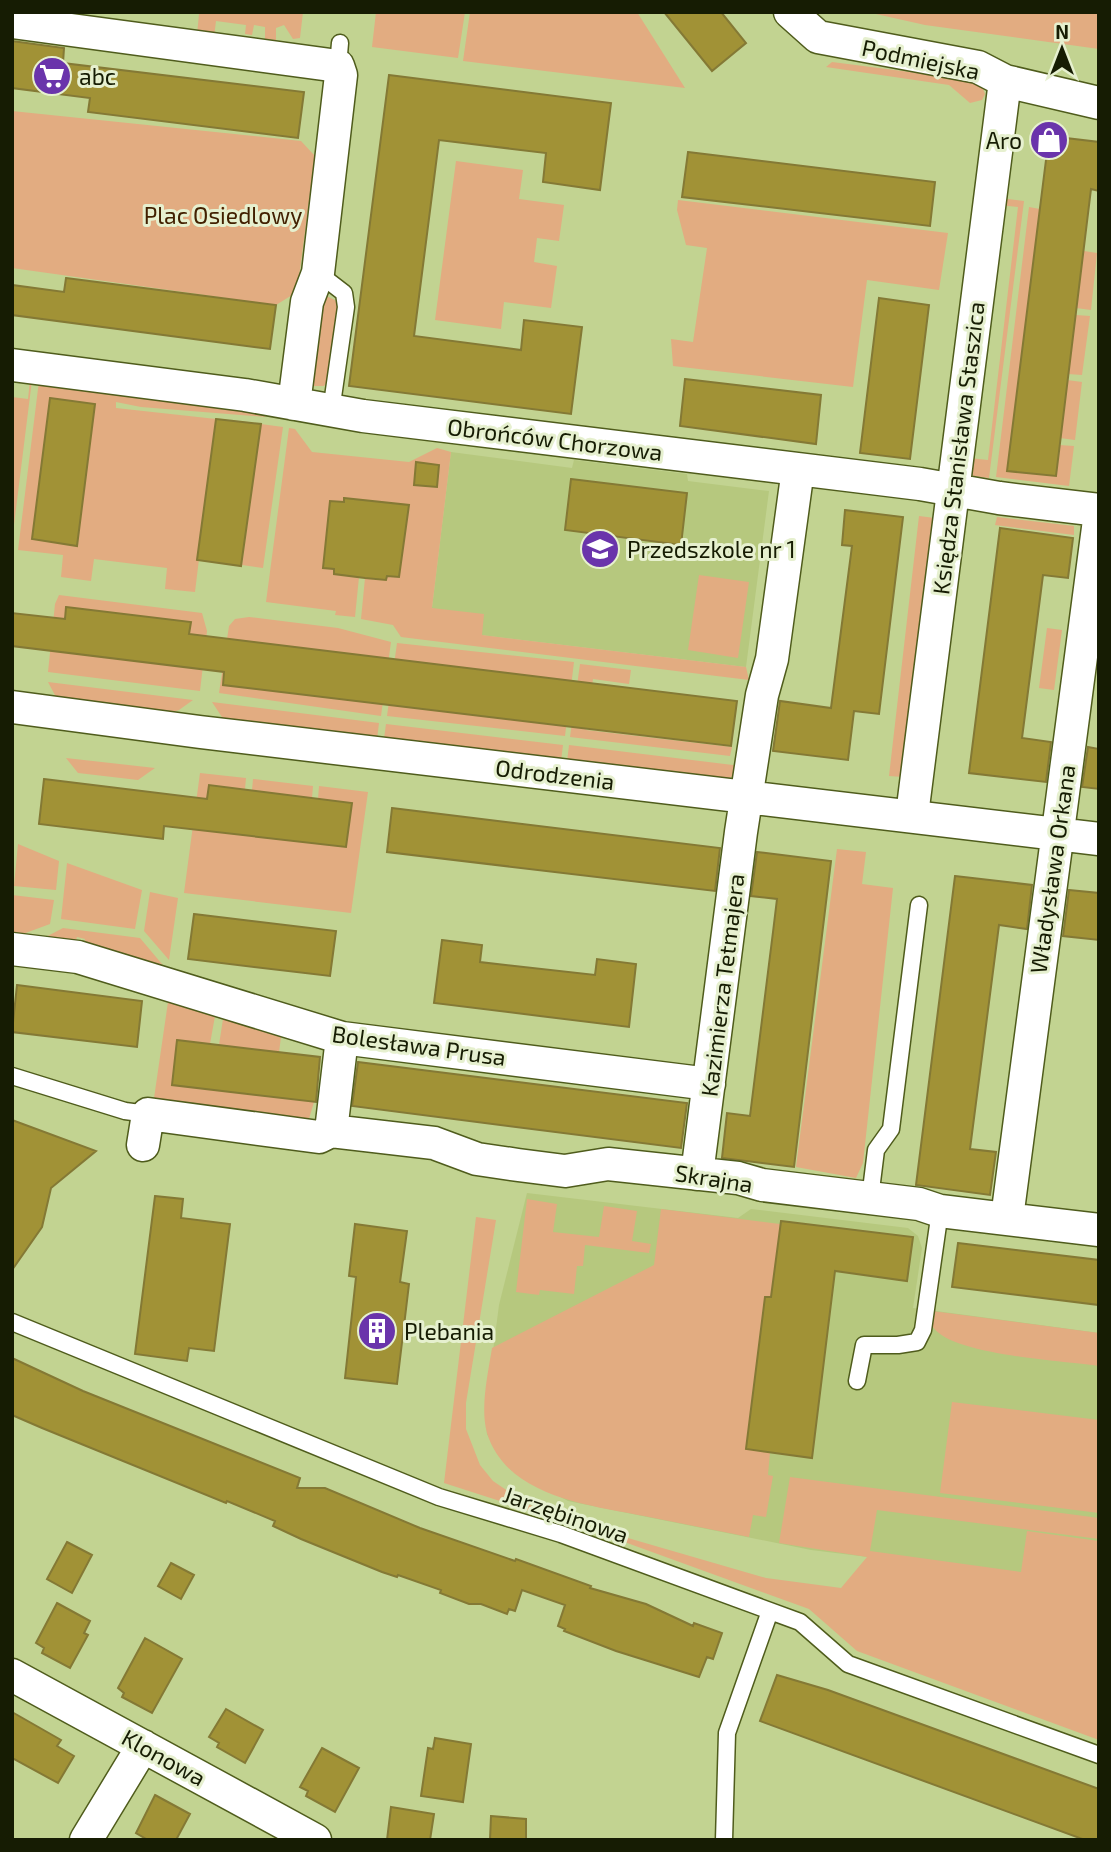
<svg xmlns="http://www.w3.org/2000/svg" width="1111" height="1852" viewBox="0 0 1111 1852" font-family="'Exo 2',sans-serif">
  <rect width="100%" height="100%" fill="#c2d391"/>
  <path fill="#b6c87e" d="M451,452L572,468L574,460L687,474L688,481L769,491L746,667L481,635L432,608Z
    M527,1193L738,1218L751,1209L908,1228L918,1236L922,1248L913,1308L1099,1333V1585L811,1550L568,1501L511,1470L497,1453L487,1434L485,1412L499,1305Z"/>
  <path fill="#e2ac81" d="M189,12H303L300,38L293,39L284,25L276,28V40L265,39V27L254,25L252,35L245,34L246,25L216,21L214,37L197,35L199,14Z
    M376,12H465L458,58L372,47Z
    M470,12H637L685,88L463,61Z
    M867,12H1099V49L925,25Z
    M832,62L980,81L985,94L982,100L970,103L949,85L826,67Z
    M12,111L301,141L315,156L297,292L276,305L12,268Z
    M456,161L523,170L519,199L564,205L559,241L537,238L534,262L557,266L551,308L504,302L501,329L435,320Z
    M1000,198L1024,201L989,478L973,476L969,458L988,460L1018,207L999,205Z
    M678,200L948,233L939,290L867,280L853,387L673,366L671,339L693,342L707,248L686,245L677,210Z
    M1029,207L1040,209L1059,445L1074,446L1069,486L996,477Z
    M1084,251L1097,253L1091,310L1076,308Z
    M326,296L335,300L339,308L329,379L324,386H311L313,309Z
    M1076,315L1090,316L1082,375L1068,374Z
    M30,380H32L12,541V397L28,399Z
    M1067,380L1082,382L1075,440L1060,438Z
    M39,381L253,409L266,417L141,407L116,402V408L216,419L195,592L165,589L167,568L94,559L91,581L61,577L63,555L18,550Z
    M261,424L283,427L263,568L242,565Z
    M289,428L295,429L312,452L409,462L437,448L451,452L432,608L484,614L482,635L746,667L749,680L401,637L393,625L361,619L365,578L386,580L387,576H399L408,511L396,504L344,498V502L330,501L323,567L334,569V574L359,577L355,617L335,615L336,611L266,602Z
    M919,516L935,518L903,777L889,776Z
    M997,517L1074,526V535L995,525Z
    M699,575L749,582L738,658L688,650Z
    M59,595L202,613L207,631L200,691L48,672L55,604Z
    M249,617L338,628L391,642L381,716L219,693L229,626L235,619Z
    M1047,628L1062,630L1054,690L1039,688Z
    M397,643L574,662L565,736L387,716Z
    M580,664L631,670L629,684L593,679L586,730L732,747L730,756L570,737Z
    M48,682L193,700L179,710L166,714L57,699Z
    M212,702L379,723L377,739L224,720Z
    M386,724L563,745L561,761L384,739Z
    M569,745L741,766L735,775L725,780L567,762Z
    M66,758L155,768L138,780L78,773Z
    M200,773L246,778L245,789L209,785L203,830L351,803L318,799L319,786L368,792L351,913L184,893Z
    M253,779L313,786L312,798L252,790Z
    M18,844L59,861L56,890L14,886Z
    M837,849L866,852L862,884L893,888L863,1163L856,1178L796,1167Z
    M67,863L142,890L135,929L61,919Z
    M150,892L178,898L169,960L144,931Z
    M12,895L54,900L50,924L12,938Z
    M63,928L140,938L167,970L84,947L85,939L77,937L74,946L40,940Z
    M168,1002L215,1016L210,1044L177,1040L172,1085L314,1102L308,1122L153,1105Z
    M223,1019L281,1037L279,1052L219,1045Z
    M527,1199L557,1204L553,1232L599,1237L604,1206L637,1211L632,1241L651,1244L649,1253L585,1245L583,1266H577L574,1294L540,1290L539,1295L516,1292Z
    M661,1209L780,1224L775,1297H765L746,1449L770,1452L768,1475L773,1476L766,1517L753,1515L749,1537C714,1530 679,1523 644,1516C589,1505 507,1497 487,1433C480,1408 488,1373 492,1348L654,1265Z
    M476,1217L496,1220L466,1403V1429L480,1465L493,1481L527,1504L590,1527L766,1578L841,1588L867,1557L779,1543L790,1477L1099,1518V1539L877,1510L870,1551L1021,1572L1027,1531L1099,1541V1740L857,1651L809,1609L608,1536L444,1483Z
    M932,1311L1099,1333V1366C1064,1361 951,1355 933,1327C930,1322 932,1317 932,1311Z
    M952,1402L1099,1420V1513L940,1493Z"/>
  <path fill="#a19236" stroke="#847935" stroke-width="2" d="M664,12H721L746,43L712,71Z
    M12,41L64,48L63,63L304,92L298,138L88,112L90,98L12,88Z
    M389,75L611,103L600,190L543,182L546,153L439,140L414,336L521,350L524,320L582,327L571,414L349,386Z
    M1049,136L1099,142V191L1091,189L1056,476L1007,471Z
    M688,152L935,182L930,226L682,197Z
    M66,278L276,305L270,349L12,315V285L64,292Z
    M879,298L929,305L910,459L860,453Z
    M685,379L821,395L816,444L680,426Z
    M50,398L95,404L77,546L32,539Z
    M216,419L261,424L241,566L197,560Z
    M416,462L439,465L437,487L414,485Z
    M571,479L687,493L681,545L565,530Z
    M344,498L409,505L399,577L387,576L386,580L365,578L334,574V569L323,568L330,501L344,502Z
    M845,510L903,517L879,714L854,711L848,760L773,751L780,701L831,708L852,546L842,545Z
    M1000,528L1073,538L1068,578L1043,575L1022,738L1051,742L1046,782L969,773Z
    M66,607L191,622L189,634L737,701L731,746L223,685L224,672L12,646V613L65,619Z
    M1088,747L1099,749V789L1082,787Z
    M44,779L207,799L209,785L352,803L346,847L164,826L163,839L39,824Z
    M392,808L720,848L715,891L387,852Z
    M757,852L831,861L794,1167L722,1158L727,1113L750,1116L773,932L777,899L751,896Z
    M955,876L1032,885L1027,929L999,925L970,1149L996,1152L990,1195L916,1185Z
    M1069,890L1099,893V940L1063,936Z
    M194,914L336,931L330,976L188,959Z
    M442,940L482,945L480,962L595,975L597,959L636,964L629,1027L434,1003Z
    M17,985L142,1001L137,1047L12,1032Z
    M177,1040L320,1057L316,1102L172,1085Z
    M358,1062L687,1103L681,1148L352,1106Z
    M12,1120L96,1151L51,1188L42,1227L12,1270Z
    M155,1196L183,1199L181,1218L230,1224L214,1351L189,1348L187,1361L135,1354Z
    M781,1221L913,1237L907,1281L835,1271L812,1458L746,1449L765,1297H771Z
    M355,1224L407,1231L400,1282L409,1284L397,1384L345,1378L356,1277L349,1276Z
    M958,1243L1099,1260V1305L952,1287Z
    M12,1358L83,1391L300,1478L297,1488H325L420,1528L515,1561L516,1559L591,1586L590,1588L646,1604L693,1626L694,1623L722,1633L713,1659L707,1657L699,1677L616,1651L564,1631L565,1629L558,1626L565,1605L522,1590L515,1611L509,1609L507,1614L481,1604H469L440,1593L441,1590L398,1575L397,1577L382,1572L301,1539L273,1526L275,1521L227,1501L226,1503L42,1428L12,1415Z
    M67,1542L92,1555L72,1593L47,1579Z
    M171,1563L194,1575L181,1599L158,1586Z
    M57,1603L90,1621L84,1633L88,1635L70,1668L42,1653L44,1648L36,1643Z
    M145,1638L182,1659L152,1713L122,1697L124,1693L118,1688Z
    M777,1675L828,1690L1099,1789V1840H1085L760,1721Z
    M226,1709L263,1730L245,1763L217,1747L219,1743L209,1737Z
    M12,1712L61,1740L57,1746L74,1756L58,1783L12,1758Z
    M435,1738L471,1744L463,1802L421,1796L428,1748L433,1749Z
    M322,1748L359,1768L335,1812L306,1796L308,1791L300,1787Z
    M155,1795L190,1814L176,1840H148L136,1833Z
    M391,1807L434,1814L430,1840H387Z
    M491,1816L526,1819V1840H490Z"/>
  <g fill="none" stroke-linecap="round" stroke-linejoin="round">
    <defs>
      <path id="service" d="M338,66L340,43
        M318,273L344,293L346,307L331,411
        M12,1076L125,1111L148,1114
        M870,1198L876,1150L891,1129L919,905
        M12,1322L439,1497L561,1534L800,1622L848,1664L1099,1755
        M857,1381L864,1345H898L917,1342L923,1330L940,1211
        M724,1840L727,1733L770,1611"/>
      <path id="minor" d="M790,12L818,37L978,67L1005,81L1099,103
        M12,22L338,66L341,75L318,273L307,302L294,404
        M12,365L245,395L363,416L920,484L999,498L1099,510
        M12,707L200,732L1099,839
        M912,815L1005,81
        M12,949L78,957L342,1038L709,1084
        M331,1131L342,1038
        M143,1145L148,1114L319,1137L331,1131L434,1143L477,1159L518,1165L565,1171L608,1164L738,1178L762,1185L919,1204L940,1211L1099,1230
        M697,1174L741,832L762,695L772,659L798,469
        M1007,1218L1099,520
        M12,1675L315,1840
        M86,1840L143,1746"/>
    </defs>
    <use href="#service" stroke="#4f5c1c" stroke-width="19"/>
    <use href="#minor" stroke="#4f5c1c" stroke-width="35"/>
    <use href="#service" stroke="#fff" stroke-width="16"/>
    <use href="#minor" stroke="#fff" stroke-width="32"/>
  </g>
  <defs>
    <symbol id="supermarket-disc" viewBox="-11 -11 22 22"><circle r="9.5" fill="#6a34ab" stroke="#e6f0cf"/><path d="M-6-5.5h2.5l.6 2H6L4.5 2H-2.5L-4.4-4H-6ZM-1.5 3.2a1.3 1.3 0 1 0 .1 0ZM3 3.2a1.3 1.3 0 1 0 .1 0Z" fill="#fff"/></symbol>
    <symbol id="shop-disc" viewBox="-11 -11 22 22"><circle r="9.5" fill="#6a34ab" stroke="#e6f0cf"/><path d="M-5-2.5h2.3a2.7 3.5 0 0 1 5.4 0H5L5.5 6h-11ZM-1.5-2.5h3a1.5 2.3 0 0 0-3 0Z" fill="#fff"/></symbol>
    <symbol id="school-disc" viewBox="-11 -11 22 22"><circle r="9.5" fill="#6a34ab" stroke="#e6f0cf"/><path d="M0-5L7-2L0 1L-7-2ZM-4 1L0 2.5L4 1V4Q0 6-4 4Z" fill="#fff"/></symbol>
    <symbol id="building-disc" viewBox="-11 -11 22 22"><circle r="9.5" fill="#6a34ab" stroke="#e6f0cf"/><path d="M-4-6H4V6H1V3H-1V6H-4ZM-2.5-4.3h1.7v1.8h-1.7ZM.8-4.3h1.7v1.8H.8ZM-2.5-1h1.7V.8h-1.7ZM.8-1h1.7V.8H.8Z" fill="#fff"/></symbol>
  </defs>
  <g fill-rule="evenodd">
    <use href="#supermarket-disc" x="30" y="54" width="44" height="44"/>
    <use href="#shop-disc" x="1027" y="118" width="44" height="44"/>
    <use href="#school-disc" x="578" y="527" width="44" height="44"/>
    <use href="#building-disc" x="355" y="1309" width="44" height="44"/>
  </g>
  <g text-anchor="middle" dominant-baseline="central" stroke-width="6" stroke-linejoin="round" paint-order="stroke">
    <g font-size="23" fill="#161c03" stroke="#e6f0cf">
      <text transform="translate(921 59) rotate(12)">Podmiejska</text>
      <text transform="translate(555 439) rotate(7)">Obrońców Chorzowa</text>
      <text transform="translate(958 448) rotate(-83)">Księdza Stanisława Staszica</text>
      <text transform="translate(555 774) rotate(7)">Odrodzenia</text>
      <text transform="translate(1052 869) rotate(-82)">Władysława Orkana</text>
      <text transform="translate(722 985) rotate(-83)">Kazimierza Tetmajera</text>
      <text transform="translate(419 1045) rotate(8)">Bolesława Prusa</text>
      <text transform="translate(714 1178) rotate(9)">Skrajna</text>
      <text transform="translate(566 1514) rotate(19)">Jarzębinowa</text>
      <text transform="translate(164 1757) rotate(29)">Klonowa</text>
    </g>
    <g font-size="23" fill="#161c03" stroke="#e6f0cf" text-anchor="start">
      <text x="79" y="76">abc</text>
      <text x="1022" y="140" text-anchor="end">Aro</text>
      <text x="627" y="549">Przedszkole nr 1</text>
      <text x="404" y="1331">Plebania</text>
    </g>
    <g font-size="23" fill="#422000" stroke="#e6f0cf">
      <text x="223" y="215">Plac Osiedlowy</text>
    </g>
  </g>
  <rect width="1111" height="1852" fill="none" stroke="#161c03" stroke-width="28"/>
  <g transform="translate(1062 49)" stroke="#e6f0cf" stroke-width="5" paint-order="stroke">
  <path d="M0-5L12 26L0 18L-12 26Z" fill="#161c03"/>
  <text y="-10" font-size="19" font-weight="bold" text-anchor="middle" fill="#161c03">N</text>
  </g>
</svg>
